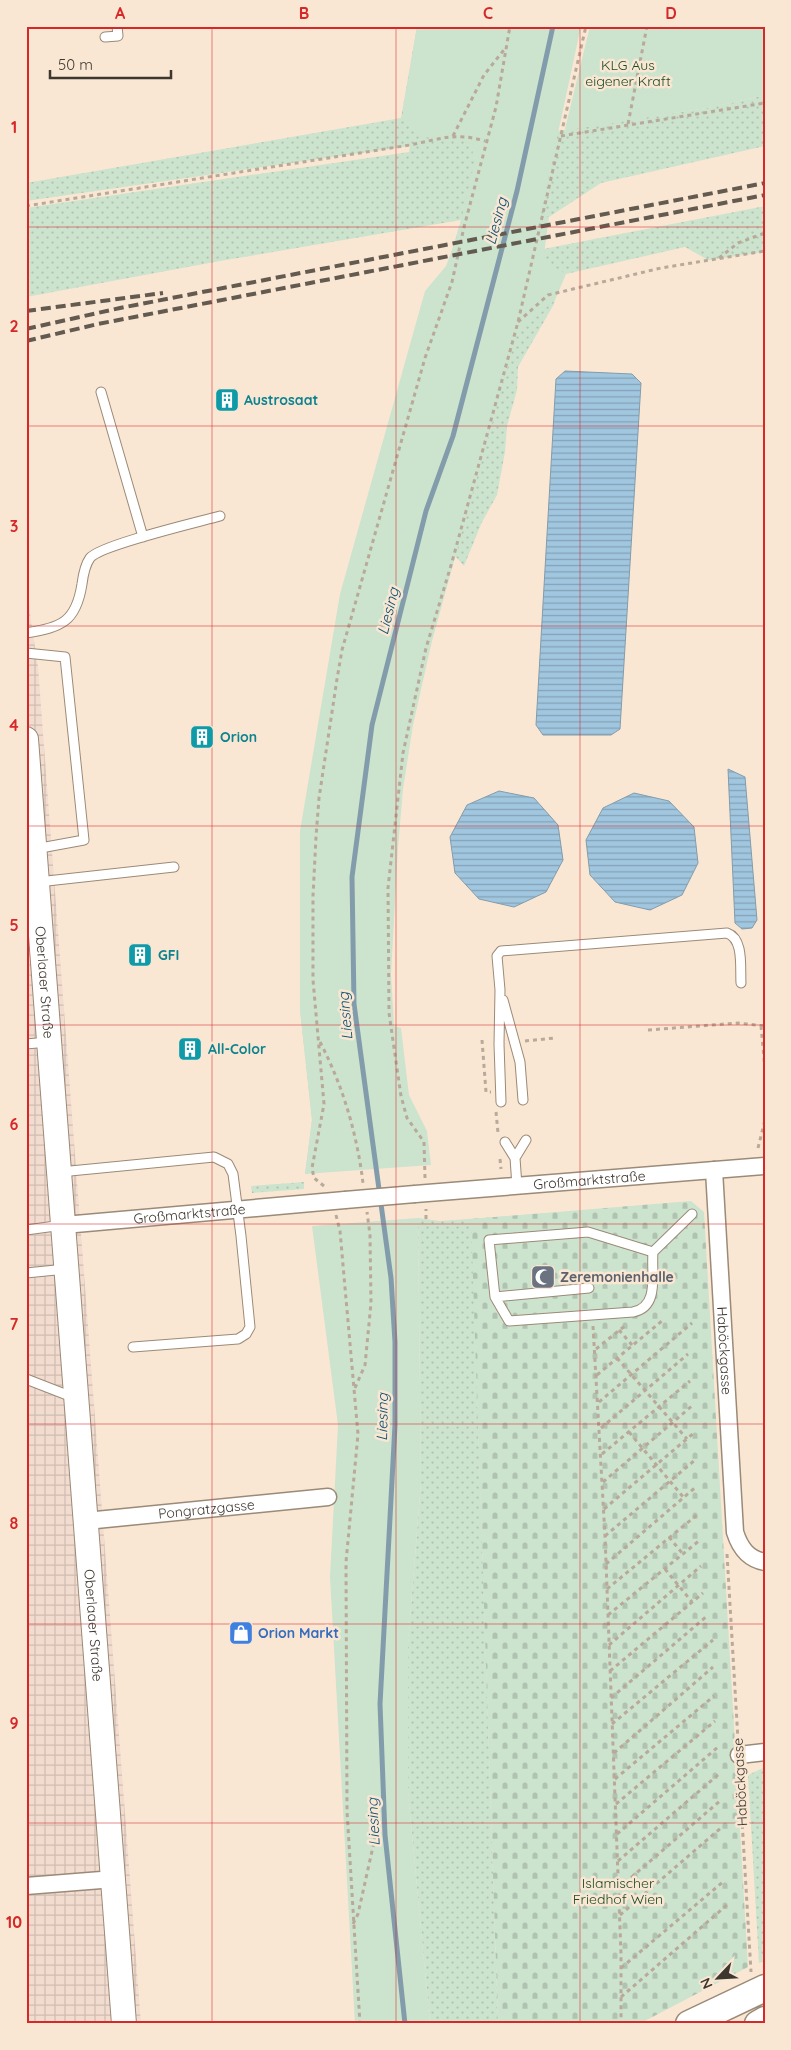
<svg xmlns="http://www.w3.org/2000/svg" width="791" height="2050" viewBox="0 0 791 2050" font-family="Quicksand,sans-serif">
  <defs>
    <pattern id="industrial-grid" width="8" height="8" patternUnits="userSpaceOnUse" patternTransform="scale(1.25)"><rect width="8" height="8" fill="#f2dbcf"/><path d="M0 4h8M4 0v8" fill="none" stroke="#d1bdb2"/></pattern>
    <pattern id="grass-dots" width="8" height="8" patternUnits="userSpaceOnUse" patternTransform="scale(1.25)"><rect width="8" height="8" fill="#cce3ce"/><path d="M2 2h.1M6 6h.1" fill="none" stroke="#b0c3b1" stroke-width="1.8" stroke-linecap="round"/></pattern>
    <pattern id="cemetery-stones" width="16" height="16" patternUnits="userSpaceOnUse" patternTransform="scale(1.25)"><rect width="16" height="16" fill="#cce3ce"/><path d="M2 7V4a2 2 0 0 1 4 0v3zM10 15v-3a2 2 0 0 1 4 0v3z" fill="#b0c3b1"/></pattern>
    <pattern id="water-rules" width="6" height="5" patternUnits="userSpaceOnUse" patternTransform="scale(1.25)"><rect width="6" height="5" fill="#a1c7e0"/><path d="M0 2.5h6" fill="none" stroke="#85a2b6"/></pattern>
  </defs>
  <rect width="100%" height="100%" fill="#fae7d3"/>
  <path fill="url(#industrial-grid)" d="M26,577L31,621L38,667L141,2024H26Z"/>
  <path fill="url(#grass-dots)" d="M417,26H547L309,1173L305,1174L312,1120L300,1010L439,293L461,220L220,261L26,297V208L409,152L410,146L26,201V183L401,118Z
    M765,95V146L601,183L549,217L539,218L557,131L713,107Z
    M765,206V252L708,260L685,247L566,274L542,262L543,249Z
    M555,300L554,304L518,367L517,390L507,426L505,452L497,495L482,522L464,566L455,556L513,323Z
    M304,1182V1189L252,1193L251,1186Z
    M578,1211L475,1328L498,2024H430L408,1792V1643L421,1482L418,1218L440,1221Z
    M765,1767V1961L759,1963L748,1775Z"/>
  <path fill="url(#cemetery-stones)" d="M691,1201L704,1212L748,1967L639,2024H498L471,1219Z"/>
  <path fill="#cce3ce" d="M417,26H581L540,217H549L543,261L566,274L555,300L517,333L432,641L413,725L403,789L398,848L391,974L394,1026L401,1028L409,1095L427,1131L431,1165L305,1174L312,1120L300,1010V831L340,594L425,291L446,266L458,234L475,160L472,156L474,146L465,140L421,137L402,118Z
    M590,26H765V95L713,107L567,130L565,129Z
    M418,1218L421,1482L408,1643V1792L430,2024H355L330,1577L338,1425L312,1226Z"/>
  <path fill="url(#water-rules)" stroke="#839cab" d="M565,371L632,374L641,383L620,729L611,735H543L536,725L556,379Z
    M728,769L745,777L757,920L752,928L742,929L735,923Z
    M499,791L534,798L558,825L563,860L546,892L514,907L479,899L455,873L450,837L467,805Z
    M634,793L669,801L694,827L698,863L682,895L650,910L615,902L590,875L586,840L603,808Z"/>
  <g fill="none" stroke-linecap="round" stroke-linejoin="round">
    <path stroke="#839cab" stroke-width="5" d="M405,2024L385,1835L380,1704L395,1425V1342L391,1278L354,1004L352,877L372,725L426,511L453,436L517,191L553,26"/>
    <defs>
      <path id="service" d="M105,37L118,36L117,26
        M101,392L143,537
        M26,633C62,627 76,622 82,584C83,576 85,565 90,558C100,545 199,522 220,516
        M26,653L65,657L84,840L35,849
        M38,882L174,867
        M503,1000L520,1062L523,1100
        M26,1044L48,1042
        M501,1102L499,1044L500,990L497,956L501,951L727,933C744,939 740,967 741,983
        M505,1142L515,1158L517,1186
        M515,1158L526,1140
        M60,1172L214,1157L228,1164L233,1174L241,1236L250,1327L246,1334L238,1339L133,1347
        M26,1230L63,1225
        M26,1273L66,1269
        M589,1288L495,1297L489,1240L588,1232L653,1252
        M495,1297L509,1321L633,1312C660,1307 651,1273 653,1252L692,1214
        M26,1379L75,1398"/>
      <g id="minor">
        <path id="s1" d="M714,1170L735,1532C740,1548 748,1559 765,1562"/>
        <path id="s2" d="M415,1194L765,1166"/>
        <path id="s3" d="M64,1225L345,1200"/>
        <path id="s4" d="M86,1521L328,1497"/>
        <path d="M739,1755L765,1752"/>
        <path d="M26,1886L114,1879"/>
      </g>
      <g id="secondary">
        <path id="s5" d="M26,739L124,2024"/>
      </g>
      <path id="primary" d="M689,2024L765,1988
        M758,2024L765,2020"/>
    </defs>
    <use href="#service" stroke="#9b8a77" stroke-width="11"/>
    <use href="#minor" stroke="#9b8a77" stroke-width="19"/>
    <use href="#secondary" stroke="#9b8a77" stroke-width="26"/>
    <use href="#primary" stroke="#9b8a77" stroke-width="29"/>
    <path stroke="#b8a999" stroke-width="3" stroke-dasharray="4 4" stroke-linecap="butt" d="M628,124L647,26
      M453,136L484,75L507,46
      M561,136L765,103
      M26,206L410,145C440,139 455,132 485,141
      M719,258L738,243L765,233
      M518,322L548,295L661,268L765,251
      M761,1026L765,1069
      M648,1030L738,1023L765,1026
      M482,1040L486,1092H491
      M525,1041L555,1038
      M320,1042C343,1086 357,1134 363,1183
      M496,1112L498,1133
      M758,1148L765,1120
      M500,1159L501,1169
      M425,1178L424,1142L407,1118L401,1096L389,1013L388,888L403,753L426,648L452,562L518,322L586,26
      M324,1186L314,1178L312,1168L324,1104L313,980V896L316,837L319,798L337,679L342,650L425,358L452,282L464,227L496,107L510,26
      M336,1215L340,1231L358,1434L346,1562L347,1811L360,2024
      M426,1219V1209
      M593,1326L605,1536L621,1954V2024
      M619,1330L632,1345
      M596,1349L626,1325
      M617,1358L687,1439
      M597,1375L663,1320
      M355,1388L365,1365L371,1303L370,1235L367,1212
      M599,1402L692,1323
      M601,1428L688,1354
      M629,1432L684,1498
      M602,1454L690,1381
      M603,1482L693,1405
      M604,1509L695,1432
      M605,1536L695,1460
      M669,1537L683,1554
      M727,1554L738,1740
      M606,1564L697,1486
      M665,1569L692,1602
      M607,1589L698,1514
      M608,1615L700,1540
      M609,1645L701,1566
      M610,1671L703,1593
      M611,1698L707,1616
      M612,1724L713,1640
      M614,1753L713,1667
      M739,1769L751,1972
      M615,1779L714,1696
      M616,1804L715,1721
      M617,1834L718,1747
      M618,1861L719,1774
      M619,1888L721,1800
      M620,1915L722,1827
      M353,1924L358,1914L376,1833
      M621,1968L724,1881
      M621,1997L727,1905"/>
    <use href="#service" stroke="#fff" stroke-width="9"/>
    <use href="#minor" stroke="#fff" stroke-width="16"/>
    <use href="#secondary" stroke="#fff" stroke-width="24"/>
    <use href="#primary" stroke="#fff" stroke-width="26"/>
    <path stroke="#635a50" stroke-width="4" stroke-dasharray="10 5" stroke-linecap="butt" d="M26,311L163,293
      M26,329L120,308L765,183
      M26,341L98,324L765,195"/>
    <defs>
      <path id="minor-bridge" d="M345,1200L415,1194"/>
    </defs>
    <use href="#minor-bridge" stroke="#9b8a77" stroke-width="19" stroke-linecap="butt"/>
    <use href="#minor-bridge" stroke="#fff" stroke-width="16"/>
  </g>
  <path fill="none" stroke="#d62828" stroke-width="1" stroke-opacity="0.55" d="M212,26V2024M396,26V2024M580,26V2024M26,227H765M26,426H765M26,626H765M26,826H765M26,1025H765M26,1224H765M26,1424H765M26,1624H765M26,1823H765"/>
  <defs>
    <symbol id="building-square" viewBox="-11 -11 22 22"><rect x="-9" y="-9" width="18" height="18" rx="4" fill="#0f9aa8" stroke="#fae7d3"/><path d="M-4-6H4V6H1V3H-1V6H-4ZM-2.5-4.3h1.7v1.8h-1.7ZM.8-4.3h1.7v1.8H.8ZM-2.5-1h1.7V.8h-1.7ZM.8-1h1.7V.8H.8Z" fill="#fff"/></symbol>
    <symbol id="mosque-square" viewBox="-11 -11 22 22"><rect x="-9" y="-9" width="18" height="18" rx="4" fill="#6b7280" stroke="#fae7d3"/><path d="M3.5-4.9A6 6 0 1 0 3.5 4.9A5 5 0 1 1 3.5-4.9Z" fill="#fff"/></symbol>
    <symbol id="shop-square" viewBox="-11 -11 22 22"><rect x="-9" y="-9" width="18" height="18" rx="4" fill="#3f7fe0" stroke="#fae7d3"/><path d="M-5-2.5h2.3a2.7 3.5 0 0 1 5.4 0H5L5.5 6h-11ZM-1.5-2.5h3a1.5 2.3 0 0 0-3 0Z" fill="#fff"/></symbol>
  </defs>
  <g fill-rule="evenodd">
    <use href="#building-square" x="213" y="386" width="28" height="28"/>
    <use href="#building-square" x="188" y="723" width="28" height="28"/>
    <use href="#building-square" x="126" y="941" width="28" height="28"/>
    <use href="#building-square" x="176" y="1035" width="28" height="28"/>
    <use href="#mosque-square" x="529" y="1263" width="28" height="28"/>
    <use href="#shop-square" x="227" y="1619" width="28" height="28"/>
  </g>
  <g text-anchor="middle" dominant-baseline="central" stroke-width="5" stroke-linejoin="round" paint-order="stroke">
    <g font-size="14" fill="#194a23" stroke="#fae7d3">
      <text x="628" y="65">KLG Aus<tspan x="628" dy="16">eigener Kraft</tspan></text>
      <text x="618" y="1883">Islamischer<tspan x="618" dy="16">Friedhof Wien</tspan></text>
    </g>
    <g font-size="14" font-weight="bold" fill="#0d838f" stroke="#fae7d3" text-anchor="start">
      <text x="244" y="400">Austrosaat</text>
      <text x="220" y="737">Orion</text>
      <text x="158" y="955">GFI</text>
      <text x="208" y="1049">All-Color</text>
    </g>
    <g font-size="14" fill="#3e372f" stroke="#fae7d3">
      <text stroke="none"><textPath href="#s5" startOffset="244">Oberlaaer Straße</textPath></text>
      <text stroke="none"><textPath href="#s2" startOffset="175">Großmarktstraße</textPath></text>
      <text stroke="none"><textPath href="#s3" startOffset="126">Großmarktstraße</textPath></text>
      <text stroke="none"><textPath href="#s1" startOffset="181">Haböckgasse</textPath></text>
      <text stroke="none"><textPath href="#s4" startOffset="121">Pongratzgasse</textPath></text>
      <text stroke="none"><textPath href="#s5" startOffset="889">Oberlaaer Straße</textPath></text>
      <text transform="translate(740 1782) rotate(-93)">Haböckgasse</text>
    </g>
    <g font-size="14" font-weight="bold" fill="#5b616d" stroke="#fae7d3" text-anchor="start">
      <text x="560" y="1277">Zeremonienhalle</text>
    </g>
    <g font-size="14" font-weight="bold" fill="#366cbe" stroke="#fae7d3" text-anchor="start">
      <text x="258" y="1633">Orion Markt</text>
    </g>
    <g font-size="15" font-style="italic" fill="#105274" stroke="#fae7d3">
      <text transform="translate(496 221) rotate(-75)">Liesing</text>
      <text transform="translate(388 611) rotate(-76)">Liesing</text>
      <text transform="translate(345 1016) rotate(-95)">Liesing</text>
      <text transform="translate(382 1417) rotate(-89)">Liesing</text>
      <text transform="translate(373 1822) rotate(-93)">Liesing</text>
    </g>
  </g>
  <rect width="791" height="2050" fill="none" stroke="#fae7d3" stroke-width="55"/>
  <g transform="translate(718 1978) rotate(245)" stroke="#fae7d3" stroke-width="4" paint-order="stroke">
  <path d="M0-4L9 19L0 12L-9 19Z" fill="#3e372f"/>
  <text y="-8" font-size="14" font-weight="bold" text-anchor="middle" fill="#3e372f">N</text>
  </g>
  <path d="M50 70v8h121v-8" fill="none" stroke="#3e372f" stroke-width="2.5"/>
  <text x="58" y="70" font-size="15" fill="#3e372f" stroke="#fae7d3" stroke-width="4" paint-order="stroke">50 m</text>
  <rect x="28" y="28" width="736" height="1994" fill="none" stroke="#d62828" stroke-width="2"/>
  <g font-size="16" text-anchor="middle" font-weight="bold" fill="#d62828">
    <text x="120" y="19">A</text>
    <text x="304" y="19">B</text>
    <text x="488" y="19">C</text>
    <text x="671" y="19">D</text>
    <text x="14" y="133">1</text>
    <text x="14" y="332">2</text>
    <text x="14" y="532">3</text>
    <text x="14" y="731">4</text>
    <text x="14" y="931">5</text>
    <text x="14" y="1130">6</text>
    <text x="14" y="1330">7</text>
    <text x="14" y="1529">8</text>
    <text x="14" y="1729">9</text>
    <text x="14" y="1928">10</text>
  </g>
</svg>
